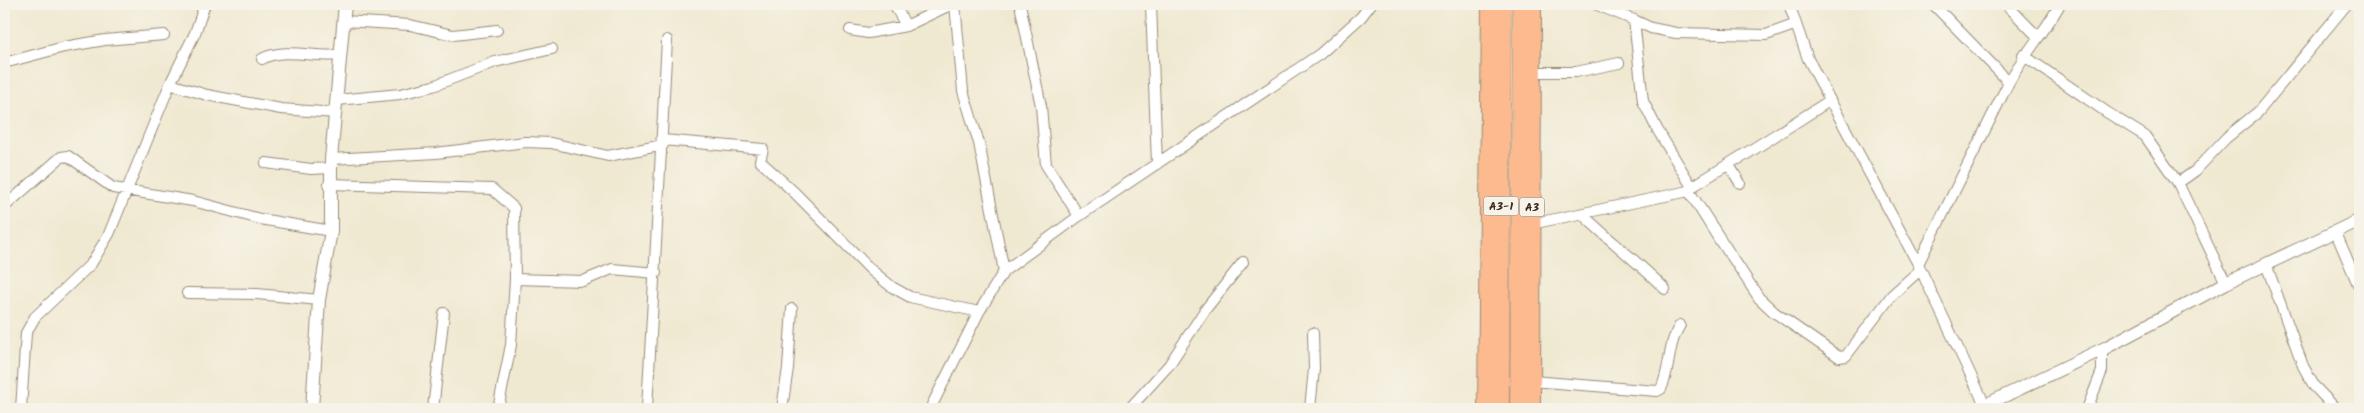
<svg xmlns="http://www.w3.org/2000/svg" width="2364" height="413" viewBox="0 0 2364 413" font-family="Kalam,sans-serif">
  <rect width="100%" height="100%" fill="#f7f3e8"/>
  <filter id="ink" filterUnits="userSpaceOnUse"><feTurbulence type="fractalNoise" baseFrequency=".02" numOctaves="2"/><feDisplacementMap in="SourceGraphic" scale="10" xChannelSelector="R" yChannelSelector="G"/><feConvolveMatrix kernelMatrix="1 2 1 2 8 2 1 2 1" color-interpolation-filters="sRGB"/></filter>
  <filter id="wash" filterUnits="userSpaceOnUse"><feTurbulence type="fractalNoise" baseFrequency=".0096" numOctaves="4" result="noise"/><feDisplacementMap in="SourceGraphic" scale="20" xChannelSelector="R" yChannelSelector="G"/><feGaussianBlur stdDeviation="1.12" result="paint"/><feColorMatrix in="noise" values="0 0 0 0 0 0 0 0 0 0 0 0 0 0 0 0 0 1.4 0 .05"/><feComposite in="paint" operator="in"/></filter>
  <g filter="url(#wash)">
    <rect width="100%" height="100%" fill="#f0e9d2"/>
  </g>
  <g filter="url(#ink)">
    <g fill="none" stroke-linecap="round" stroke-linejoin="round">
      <defs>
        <path id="minor" d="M894,4L906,26L952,4
          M955,4L963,91L979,143L1004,271
          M1020,4L1041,106L1046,165L1079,216
          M1151,4L1157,164
          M1595,4L1634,20L1643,101L1657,129L1692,187
          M1789,4L1808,59L1918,264L1985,405
          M1933,4L2009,82
          M2006,4L2038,37
          M1634,20L1651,28L1676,33L1766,35L1794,25
          M344,21L410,25L453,35L497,30
          M850,30L868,33L906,26
          M2023,55L2108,113L2145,136L2178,183L2226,283
          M262,59C284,47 316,58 340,55
          M4,63L64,47L105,40L164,35
          M1533,72H1576L1619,63
          M170,84L207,95L281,109L336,113
          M337,100L400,94L433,86L495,62L552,49
          M663,140L763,149L760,161L795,193L871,270L892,287L910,297L979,312
          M331,159L436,153L525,142L551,143L608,156L663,145
          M266,163L311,169L331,168
          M1729,165L1740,183
          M2178,183L2195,171L2226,138L2258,112L2347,4
          M329,184L492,189L514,208L515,279L583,281L612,269L656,273
          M4,207L61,157L68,156L113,188L193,201L260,219L331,231
          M1582,214C1609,240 1638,262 1665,289
          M1531,224L1689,191L1692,187L1829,101L1739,159
          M2336,233L2360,289
          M1722,244L1689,191L1759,298L1774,312L1839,357L1846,356L1892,295L1920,270
          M1918,264L2009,82C2024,54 2045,32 2060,4
          M2266,264L2303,366L2314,386L2336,409
          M187,293L257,294L319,300
          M1532,381L1657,391L1661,389C1671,368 1667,345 1680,325
          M21,409L26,333L35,317L91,264L109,234L170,84L195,33L205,4
          M433,409L444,313
          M498,409L511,345L515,279
          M647,409L667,40
          M782,409L788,368L792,309
          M930,409L979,312L1004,271L1079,216L1320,54L1361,17L1371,4
          M1129,409L1169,365L1205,310L1243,262
          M1310,409L1314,369L1313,333
          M2087,409L2102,371V349"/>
        <path id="tertiary" d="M312,409L319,300L331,231V159L345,4
          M1977,409L2105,348L2226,283L2360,220"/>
        <path id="primary" d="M1486,409L1490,4
          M1532,409L1533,4"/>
        <path id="trunk" d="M1500,409L1502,4
          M1519,409L1522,4"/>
      </defs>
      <use href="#minor" stroke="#968a78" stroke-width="12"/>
      <use href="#tertiary" stroke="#968a78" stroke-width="14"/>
      <use href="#primary" stroke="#968a78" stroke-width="18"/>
      <use href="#trunk" stroke="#968a78" stroke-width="19"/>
      <use href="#minor" stroke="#fff" stroke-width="10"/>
      <use href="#tertiary" stroke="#fff" stroke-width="12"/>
      <use href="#primary" stroke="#fcba8e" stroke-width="16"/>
      <use href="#trunk" stroke="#fcba8e" stroke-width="18"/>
    </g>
  </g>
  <g text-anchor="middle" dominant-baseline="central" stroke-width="5" stroke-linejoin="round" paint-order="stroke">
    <g fill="#f7f3e8" stroke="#73665b" stroke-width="1">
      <rect x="1483.5" y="196.5" width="35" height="19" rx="4"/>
      <rect x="1519.5" y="197.5" width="25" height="19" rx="4"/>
    </g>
    <g font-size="12" font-weight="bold" fill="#3b2a1e">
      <text x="1501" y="206">A3-1</text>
      <text x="1532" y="207">A3</text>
    </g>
  </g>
  <rect width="2364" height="413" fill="none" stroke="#f7f3e8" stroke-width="20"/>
</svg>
